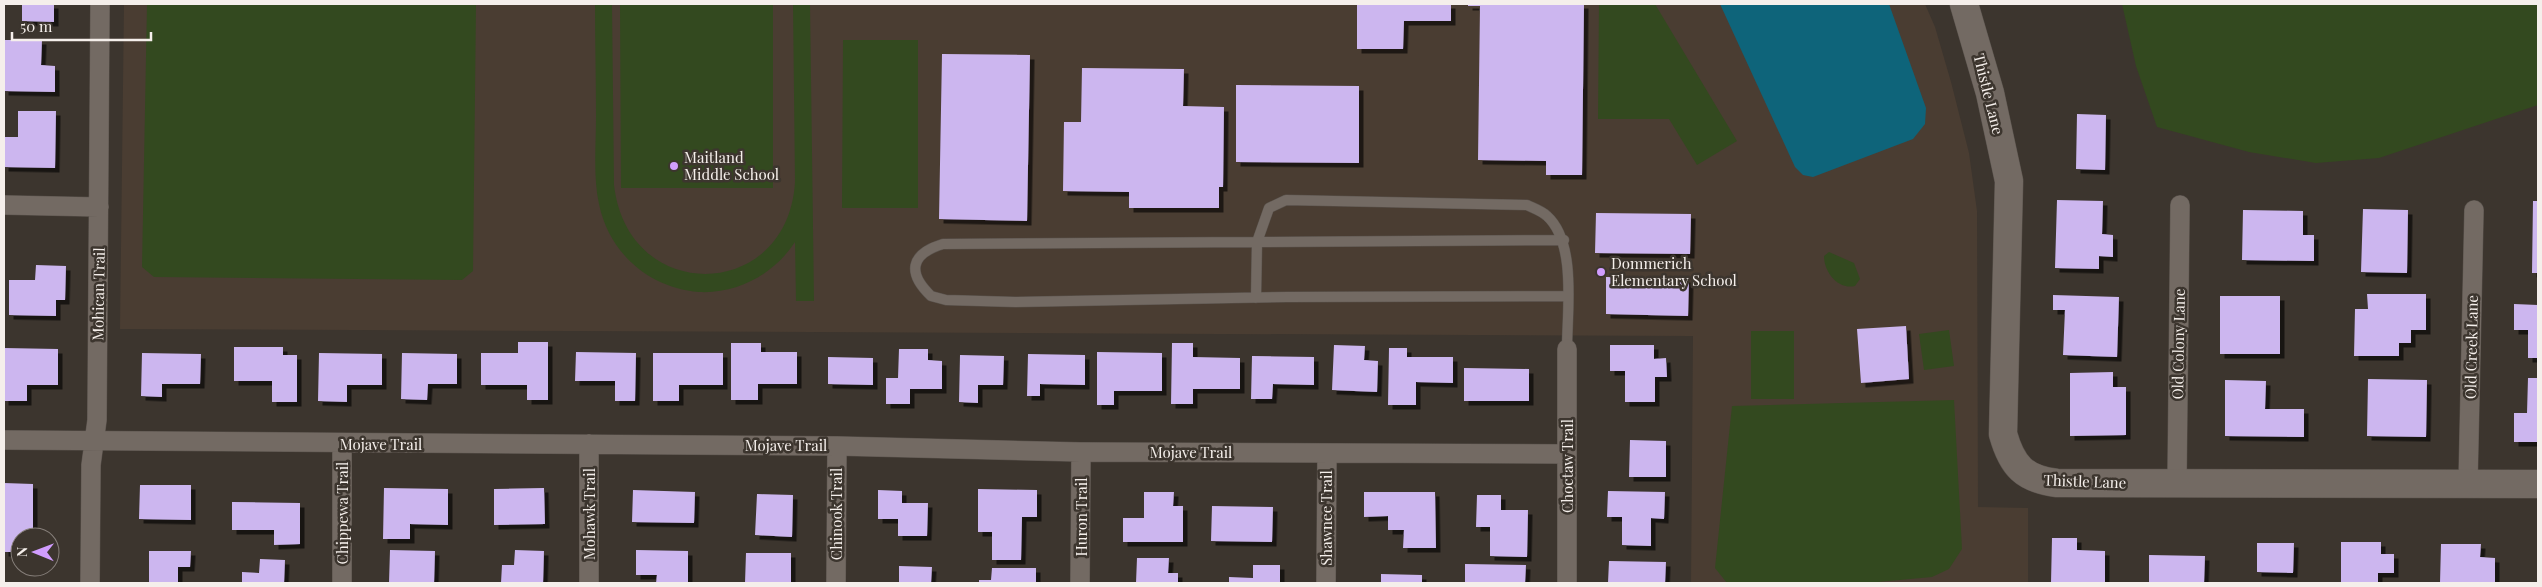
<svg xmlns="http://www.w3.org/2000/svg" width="2542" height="587" viewBox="0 0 2542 587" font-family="'Playfair Display',serif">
  <defs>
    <filter id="shadow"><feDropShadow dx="4.5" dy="4.5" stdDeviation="0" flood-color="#0009"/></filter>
  </defs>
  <rect width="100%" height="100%" fill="#3c352e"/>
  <path fill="#4a3d32" d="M124,4H1925L1935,27L1951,82L1969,153L1977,211L1978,507L2028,508V583H1691L1693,336L120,329Z"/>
  <path fill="#33491f" d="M147,4H476L473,271L462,280L154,277L142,267Z
    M595,4H612L614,185C628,306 788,302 795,182L793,4H810L814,301H796L795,242C774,274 738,294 699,292C649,288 609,253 599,204C593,177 596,145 596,117C596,79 595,42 595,4Z
    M620,4H773V188H621Z
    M1599,4H1655L1737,141L1697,165L1669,119H1598Z
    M2122,4H2538V105L2379,158L2316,163L2249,152L2157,127L2136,66Z
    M843,40H918V208H842Z
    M1829,252L1854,263L1860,279L1855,286C1838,290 1824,272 1824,256Z
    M1949,330L1954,366L1924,370L1919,334Z
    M1751,331H1794V399H1751Z
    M1954,400L1962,549L1949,569L1932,577L1867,583H1727L1715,568L1732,406Z"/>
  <path fill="#0e647a" d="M1720,4H1889L1926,108L1925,124L1913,139L1813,177L1803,175L1795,167Z"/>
  <path fill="#ccb6ef" filter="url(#shadow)" d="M22,4H54V22L22,21Z
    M1357,4H1451V21H1404L1403,49H1357Z
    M1468,4H1584L1582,175H1546V161L1478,160L1480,6H1468Z
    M4,40H42L41,65L55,66V92L4,91Z
    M942,54L1030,55L1027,221L939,219Z
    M1082,68L1184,69L1183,106L1224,107L1223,187H1219V208H1129V192L1063,191L1064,122H1081Z
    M1236,85L1359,86V163L1236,162Z
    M18,111H56L55,168L4,167V137H18Z
    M2077,114L2106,115L2105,170L2076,169Z
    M2057,200L2103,201L2102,234L2113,235V257L2099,256V269L2055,268Z
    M2533,201H2538V273H2532Z
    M2363,209L2408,210L2407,273L2361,272Z
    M2243,210L2303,211V235H2314V261L2242,260Z
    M1596,213L1691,214L1690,254L1595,253Z
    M36,265L66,266L65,300H56V316L9,315V280H35Z
    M1606,277L1689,278L1688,316L1606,314Z
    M2367,294H2426V330H2411V343H2399V356H2354L2355,309H2368Z
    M2053,295L2119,297L2117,357L2063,355L2065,310H2053Z
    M2220,296H2280V354H2220Z
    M2514,304L2538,305V358H2528V330H2514Z
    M1906,326L1909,379L1861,383L1857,329Z
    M518,342H548V400H527V385H481V353H518Z
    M731,343H761V352H797V384H758V400H731Z
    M1172,343H1193V357L1240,358V389H1193V404H1171Z
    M1334,345L1365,346L1364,360L1378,361L1377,392L1332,390Z
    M1610,345H1654V359L1666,358L1667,377H1655V402H1625V371H1610Z
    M234,347H283V355H297V402H272V381H234Z
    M4,348L58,349V385H27V401H4Z
    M1389,348H1407V357H1453V383L1416,382V405H1388Z
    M899,349H928V360L942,361V389H910V404H886V378H898Z
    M576,352L636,353L635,401H615V381H575Z
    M1097,352L1162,353V391H1114V405H1097Z
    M142,353L201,354L200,384H162V397L141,396Z
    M319,353L382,354V385H347V402L318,401Z
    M402,353L457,354V384H428L427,400L401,399Z
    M653,353H723V385H679V401H653Z
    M1028,354L1085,355V385L1040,384V396H1027Z
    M960,355L1004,356L1003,385H978V403L959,402Z
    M1252,356L1314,357V385L1273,384L1272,399H1251Z
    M828,357L873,358V385L828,384Z
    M1464,368L1529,369V401H1464Z
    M2113,372V387H2126V435L2070,436V373Z
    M2528,378H2538V442H2514V413H2527Z
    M2368,379L2427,380L2426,437L2367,436Z
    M2225,380L2266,381L2265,409H2304V437L2225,436Z
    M1630,440L1666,441V477H1629Z
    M4,483L33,484V537H20V552H4Z
    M140,485H191V520L139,519Z
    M384,488L448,489V525L410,524V539H383Z
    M544,488L545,524L494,525V489Z
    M978,489L1037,490V517H1022L1021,560H992V532H978Z
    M633,490L695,492L694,523L632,522Z
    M878,490L902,491V503H928L927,536H898V519H878Z
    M1608,491L1665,492L1664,519L1651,518V546L1622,545V517H1607Z
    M1144,492H1174L1173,506H1183V542H1123V518H1144Z
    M1364,492H1435L1436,548H1403L1404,530H1388V516L1364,517Z
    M757,494L793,495L792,537L755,535Z
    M1477,495H1501V510H1528L1527,557L1490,556V527H1476Z
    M232,502L300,503V544L274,545V530H232Z
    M1212,506L1273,507L1272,542L1211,541Z
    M2052,538H2077V550L2105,551V583H2051Z
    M2341,542H2381V554H2394V573H2378V583H2341Z
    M2257,543H2294L2293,573L2257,572Z
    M2441,544H2481L2480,557L2495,558V583H2440Z
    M390,550L435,551L434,583H389Z
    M515,550L544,551L543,583H501L502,565H514Z
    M636,550L688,551V583H656L657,575H636Z
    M149,551H191L190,567H178V583H149Z
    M746,553H791V583H745Z
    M2149,555L2205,556L2204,583H2149Z
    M1137,558H1169L1168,573H1178V583H1136Z
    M260,559L285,560L284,583H242V572L259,573Z
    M1609,561L1666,562L1665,583H1608Z
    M1465,564L1526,565L1525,583H1465Z
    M1253,565H1280V583H1229V577L1253,578Z
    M899,566L932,567L931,583H899Z
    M992,568H1036V583H979V580H991Z
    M1381,574L1422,575V583H1381Z"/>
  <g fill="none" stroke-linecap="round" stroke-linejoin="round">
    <defs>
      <path id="lane" d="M1564,240C1357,243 1150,241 943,244C910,254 907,273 931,296L946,300L1015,302L1287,297L1567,296
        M1256,298L1257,242L1269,208L1286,200L1527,205C1533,208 1542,211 1547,216C1577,243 1567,312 1567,349"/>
      <path id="street" d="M4,205L99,207
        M1567,349V583
        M4,440L837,446L1081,452L1567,454
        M2177,483L2180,205
        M2468,484L2474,210
        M90,583L91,465L97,420L100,4
        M342,583V444
        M589,583V444
        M836,583L837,446
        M1080,583L1081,452
        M1326,583L1327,453"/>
      <path id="secondary" d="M1964,4L1990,93L2009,181L2003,434C2012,466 2024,479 2057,483L2538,484"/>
    </defs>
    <use href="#lane" stroke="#5a534d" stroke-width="11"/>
    <use href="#street" stroke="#5a534d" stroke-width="20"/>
    <use href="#secondary" stroke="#5a534d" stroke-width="29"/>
    <use href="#lane" stroke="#736a63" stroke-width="10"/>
    <use href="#street" stroke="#736a63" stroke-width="19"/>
    <use href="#secondary" stroke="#736a63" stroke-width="28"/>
  </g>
  <g fill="#d19dfe" stroke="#3c352e" stroke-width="2">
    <circle cx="674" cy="166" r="5"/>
    <circle cx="1601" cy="272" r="5"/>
  </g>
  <g text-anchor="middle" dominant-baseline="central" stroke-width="5" stroke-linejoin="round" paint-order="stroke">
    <g font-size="15" fill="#f5efeb" stroke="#3c352e">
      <text transform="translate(1989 94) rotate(76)">Thistle Lane</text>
      <text transform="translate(98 294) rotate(-89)">Mohican Trail</text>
      <text transform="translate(2178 344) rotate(-89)">Old Colony Lane</text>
      <text transform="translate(2471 347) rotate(-89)">Old Creek Lane</text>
      <text x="381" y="444">Mojave Trail</text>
      <text x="786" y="445">Mojave Trail</text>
      <text x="1191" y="452">Mojave Trail</text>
      <text transform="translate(1567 466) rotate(-90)">Choctaw Trail</text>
      <text transform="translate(2085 481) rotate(2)">Thistle Lane</text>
      <text transform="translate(342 513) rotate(-90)">Chippewa Trail</text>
      <text transform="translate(589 514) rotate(-90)">Mohawk Trail</text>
      <text transform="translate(836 514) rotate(-90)">Chinook Trail</text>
      <text transform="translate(1081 517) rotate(-90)">Huron Trail</text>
      <text transform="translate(1326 518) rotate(-90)">Shawnee Trail</text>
    </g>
    <g font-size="15" fill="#f5efeb" stroke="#3c352e" text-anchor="start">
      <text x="684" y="157">Maitland<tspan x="684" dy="17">Middle School</tspan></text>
      <text x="1611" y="263">Dommerich<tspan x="1611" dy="17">Elementary School</tspan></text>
    </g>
  </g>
  <rect width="2542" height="587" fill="none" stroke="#f5efeb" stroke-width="10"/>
  <g transform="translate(35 552) rotate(271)"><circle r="24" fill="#3c352e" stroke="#867f7a"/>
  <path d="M0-4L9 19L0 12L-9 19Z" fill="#d19dfe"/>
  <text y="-8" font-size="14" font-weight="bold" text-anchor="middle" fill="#f5efeb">N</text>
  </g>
  <path d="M12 32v8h139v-8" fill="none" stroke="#f5efeb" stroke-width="2.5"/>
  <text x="20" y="32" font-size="15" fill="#f5efeb" stroke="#3c352e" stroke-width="4" paint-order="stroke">50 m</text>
</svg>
